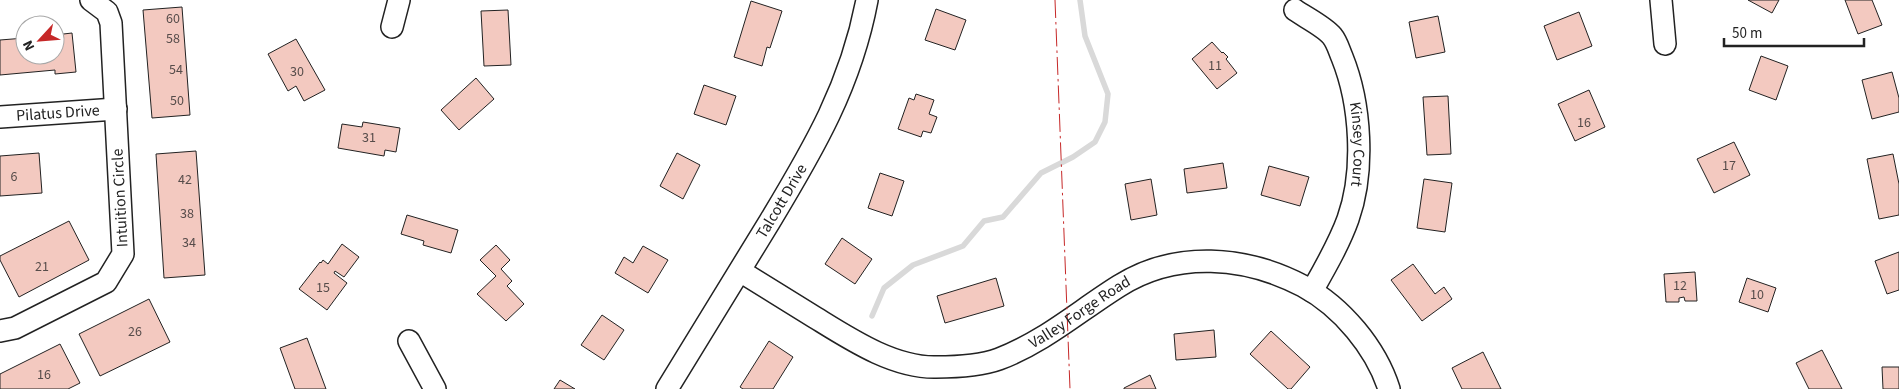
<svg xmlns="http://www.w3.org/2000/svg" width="1899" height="389" viewBox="0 0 1899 389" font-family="'Source Sans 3',sans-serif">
  <rect width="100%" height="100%" fill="#fff"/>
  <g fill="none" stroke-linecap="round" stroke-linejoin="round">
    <path stroke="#d9d9d9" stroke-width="5.5" d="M872,316L884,288L913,265L963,246L984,221L1003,217L1041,173L1073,157L1095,142L1105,122L1108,94L1085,36L1080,0"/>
  </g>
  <path fill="#f3c9c0" stroke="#222" d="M1748,0H1779L1772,13Z
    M1845,0H1872L1882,25L1858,34Z
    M751,1L782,11L770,48L767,47L762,66L734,57Z
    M182,7L190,115L152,118L143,10Z
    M936,9L966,20L955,50L925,40Z
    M508,10L511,65L484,66L481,11Z
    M1579,12L1592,46L1557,60L1544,26Z
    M1438,16L1445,52L1416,58L1409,22Z
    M72,33L76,72L55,74V70L0,75V40L25,38V55H55V35Z
    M296,39L325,90L304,101L296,86L288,91L268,54Z
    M1212,42L1222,53L1223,52L1228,57L1226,59L1237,73L1217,89L1192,59Z
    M1761,56L1788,66L1776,100L1749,90Z
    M1892,72L1899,98V112L1872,119L1862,80Z
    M476,78L494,99L459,130L441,110Z
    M704,85L736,96L726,125L694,114Z
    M1589,90L1605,127L1575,141L1558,104Z
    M916,94L934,100L929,114L937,117L931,133L923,131L921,137L898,129L909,98L914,100Z
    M1448,96L1451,154L1427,155L1423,97Z
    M363,122L400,128L396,152L385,150L384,156L338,148L342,124L362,127Z
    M1734,142L1750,175L1714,193L1697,159Z
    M196,151L205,275L164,278L156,154Z
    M39,153L42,193L0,196V156Z
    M677,153L700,165L683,199L660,186Z
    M1893,154L1899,184V215L1879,219L1867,159Z
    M1223,163L1227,188L1187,193L1184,169Z
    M1269,166L1309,177L1300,206L1261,195Z
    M880,173L904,181L892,216L868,208Z
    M1151,179L1157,215L1131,220L1125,184Z
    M1424,179L1452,183L1445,232L1417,228Z
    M407,215L458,230L451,253L423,245L424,241L401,234Z
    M69,221L89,260L19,297L0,260V256Z
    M842,238L872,259L855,284L825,264Z
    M342,244L359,257L344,277L335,271L334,273L347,283L327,310L299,289L320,262L321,263L323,260L328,264Z
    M496,245L510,260L501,269L512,281L507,286L524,304L506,321L477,294L496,276L480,260Z
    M643,246L668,260L648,293L615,273L624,257L633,263Z
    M1899,252V290L1887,294L1875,261Z
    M1413,264L1435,294L1444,287L1452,299L1422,321L1391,280Z
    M1695,272L1697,301H1685L1684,297L1679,298V302H1666L1664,274Z
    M996,278L1004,306L945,323L937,296Z
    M1747,278L1776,288L1768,312L1739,302Z
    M149,299L170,342L100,376L79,334Z
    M602,315L624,330L604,360L581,345Z
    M1214,330L1216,357L1176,360L1174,334Z
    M1271,331L1310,367L1291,389H1288L1250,354Z
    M307,338L326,389H295L280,348Z
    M769,341L793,357L773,389H743L740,387Z
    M60,344L80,383L68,389H0V374Z
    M1822,350L1842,389H1809L1796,363Z
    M1483,352L1501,389H1462L1452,368Z
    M1882,367H1899V389H1883Z
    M1150,375L1156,389H1124V388Z
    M560,380L575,389H554Z"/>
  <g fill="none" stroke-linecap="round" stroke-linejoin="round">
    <defs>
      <g id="minor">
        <path d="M1661,0L1665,44"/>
        <path id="s1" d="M1295,10C1305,17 1325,27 1332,36C1337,42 1339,50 1342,57C1361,104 1365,171 1348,219C1339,244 1325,268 1312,291"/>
        <path d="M392,27L399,0"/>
        <path id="s2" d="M0,117L116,109"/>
        <path id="s3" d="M740,271C764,286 787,300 811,315C847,337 892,368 936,367C956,367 980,366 999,359C1044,342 1079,311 1119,286C1176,250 1246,256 1303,286C1342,307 1376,348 1389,389"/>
        <path d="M0,331L15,328L106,282L123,254L111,23L107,12L91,0"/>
        <path d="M409,341L435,389"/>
        <path id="s4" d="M667,389C701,333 736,277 770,221C814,148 851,85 867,0"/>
      </g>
    </defs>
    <use href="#minor" stroke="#222" stroke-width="24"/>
    <use href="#minor" stroke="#fff" stroke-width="21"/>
    <path stroke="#c62828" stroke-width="1" stroke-dasharray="18 4 2.5 4" stroke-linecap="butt" d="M1055,0L1070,389"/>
  </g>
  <g text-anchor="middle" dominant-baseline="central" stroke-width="4" stroke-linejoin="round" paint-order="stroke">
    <g font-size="14" fill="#564c4a">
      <text x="173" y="19">60</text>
      <text x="173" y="39">58</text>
      <text x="1215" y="66">11</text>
      <text x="176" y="70">54</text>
      <text x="297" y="72">30</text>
      <text x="177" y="101">50</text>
      <text x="1584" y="123">16</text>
      <text x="369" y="138">31</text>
      <text x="1729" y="166">17</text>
      <text x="14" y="177">6</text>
      <text x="185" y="180">42</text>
      <text x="187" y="214">38</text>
      <text x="189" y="243">34</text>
      <text x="42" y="267">21</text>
      <text x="1680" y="286">12</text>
      <text x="323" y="288">15</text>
      <text x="1757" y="295">10</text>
      <text x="135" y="332">26</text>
      <text x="44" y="375">16</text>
    </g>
    <g font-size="16" fill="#222" stroke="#fff">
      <text stroke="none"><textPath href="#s2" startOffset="58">Pilatus Drive</textPath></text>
      <text stroke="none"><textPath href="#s1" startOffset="158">Kinsey Court</textPath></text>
      <text transform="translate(120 198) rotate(-93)">Intuition Circle</text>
      <text stroke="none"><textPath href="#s4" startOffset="220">Talcott Drive</textPath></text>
      <text stroke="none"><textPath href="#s3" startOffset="378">Valley Forge Road</textPath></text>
    </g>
  </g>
  <g transform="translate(40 40) rotate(244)"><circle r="24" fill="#ffffff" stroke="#a7a7a7"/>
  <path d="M0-4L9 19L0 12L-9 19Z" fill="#c62828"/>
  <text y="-8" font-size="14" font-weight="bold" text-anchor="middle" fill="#222222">N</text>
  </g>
  <path d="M1724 38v8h140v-8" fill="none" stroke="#222222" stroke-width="2.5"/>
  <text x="1732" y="38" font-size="15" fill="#222222" stroke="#ffffff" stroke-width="4" paint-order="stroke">50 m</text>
</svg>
